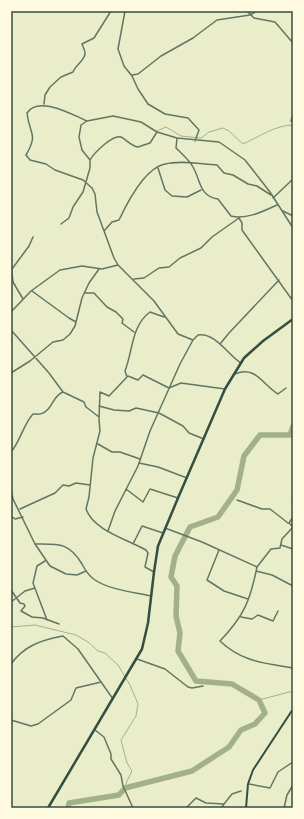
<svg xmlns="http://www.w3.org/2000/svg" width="304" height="819" viewBox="0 0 304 819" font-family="'Roboto Condensed',sans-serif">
  <rect width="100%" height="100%" fill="#e9edc9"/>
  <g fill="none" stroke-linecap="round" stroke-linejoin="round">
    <path stroke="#a3b18a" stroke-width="1" d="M157,131L166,127L181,136L201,138L209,132L223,128L229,131L243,144C259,137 275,125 293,125
      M290,435L293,438
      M11,627L35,625L76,635L88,642L98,651L105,653L118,665L130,685L138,704L136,716L121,740L127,763L132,771L127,781L125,788
      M259,700L293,691"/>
    <path stroke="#a3b18a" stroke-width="5.5" d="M68,808L69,803L119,795L125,788L192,771L229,747L241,730L255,724L265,713L259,700L232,684L196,681L178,651L180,633L176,616L177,586L171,577L175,556L190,527L218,517L237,490L244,456L260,435H290L293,426"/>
    <path stroke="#617663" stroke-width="1.5" d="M125,11L118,49L124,66L132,76L138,89L148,104L165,114L188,118L199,130L195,141
      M247,11L254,18L275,22L293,43
      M132,75L138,74L161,56L193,38L217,20L250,15L257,11
      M44,104L45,95L50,87L61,77L73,72C75,65 85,61 85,53C85,50 83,47 82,44L94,38L111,11
      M87,121C73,115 38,95 27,113C29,134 39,133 26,155L30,160L46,164L55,170L83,180L92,188L95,194L97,212L114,258L118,265L154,301L178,334L193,340L198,335C215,332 228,355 241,363
      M291,121L293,114
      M177,138L176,148C182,154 189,160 193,167C201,181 199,196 218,199L231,216C246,220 264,211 277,205
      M90,160C94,153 113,134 121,137C127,140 131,146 138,147L150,143L157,132
      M158,168L165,190L172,196L187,197L201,190
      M273,198L293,179
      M283,211L293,216
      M239,218L242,223V230L293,301
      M61,224L69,218L73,207L83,192L90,168V160L82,150L79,137L81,125L87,121L113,116L141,122L157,132L177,138L219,142L245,160L270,192L293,228
      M104,231L112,222L119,220C127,203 145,168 165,164C181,160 200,164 217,165L224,173L233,175L248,184L257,186L271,195
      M11,266L13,282L23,299
      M12,269L29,246L33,237
      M134,279L144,278L159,268L169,267L180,258L201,248L212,237L239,218
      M32,291L69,318L76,322
      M85,293H94L107,307L116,312L123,319L122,323L134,332
      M11,312L31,291L60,270L82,266L102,269L118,265
      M11,330L49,373L63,392L84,402L86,407L99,417
      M220,344L229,333L279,280
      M11,373L30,361L53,342L63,340L70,334L75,326L82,298L89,283L99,269
      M235,374C255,365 262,384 278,394L286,388
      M128,376L138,380L143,375L169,388L181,383L225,389
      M99,406L114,410L129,411L136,408L159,413L183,426L189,433L204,439
      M98,444L112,452H120L140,459
      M11,452C21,440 23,425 33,414C36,414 40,415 43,413C53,409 52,396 63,392
      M139,463L158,467L187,478
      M11,489L13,499L35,544C58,544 69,542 82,564C85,570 89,576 95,580C110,590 134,592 151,596
      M126,489L143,502L150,489L178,498
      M292,498L293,499
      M237,500L262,509H270L288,523
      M20,509L55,493L63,485L69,486L76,483L90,485
      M11,516L15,519L23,517
      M165,528L202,542L257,567L271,549L280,548L282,539L293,527L289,523L293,517
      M108,531L115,511L138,466L150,431L180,364L193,340
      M35,544L50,566L66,574L77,575L86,571
      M133,544L142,526L163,533
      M281,545L293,549
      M219,550L207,580L224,591L248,599
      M45,561L37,566L33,583L47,620
      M257,567C250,601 244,616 220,641C242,662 264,663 293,668
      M256,571L272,575L293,586
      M154,572L145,567L148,553L146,550C127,539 94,531 86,509L89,497L93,458L100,431L99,420L100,392L109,396L127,377L125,371C133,351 131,326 150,312L164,317
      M11,590L20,603L24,604L25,606L21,611L32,617L43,618L59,624
      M11,602L25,591L35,588
      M241,617L252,619L258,615L273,621L278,611
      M137,659L165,669L188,687L192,688L203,686
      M11,664C24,646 41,640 63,636L78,649L113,699
      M11,720L31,726L38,724L71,700L76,688L101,682
      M95,730L104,737L111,754V759L121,775L123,786L133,808
      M249,784L270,788L278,772L293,762
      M186,808L196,798L206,803L224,804L232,794L241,791
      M221,808L224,804
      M284,808L287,795L293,785"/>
    <path stroke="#344e41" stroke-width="2" d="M246,808L248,784L253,770L293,709"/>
    <path stroke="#344e41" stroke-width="2.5" d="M48,808L142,649L148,623L154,572L158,546L178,498L225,389L244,358L263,341L293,319"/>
  </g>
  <rect width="304" height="819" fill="none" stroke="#fefae0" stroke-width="24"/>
  <rect x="12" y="12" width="280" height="795" fill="none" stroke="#344e41" stroke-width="1.5"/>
</svg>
